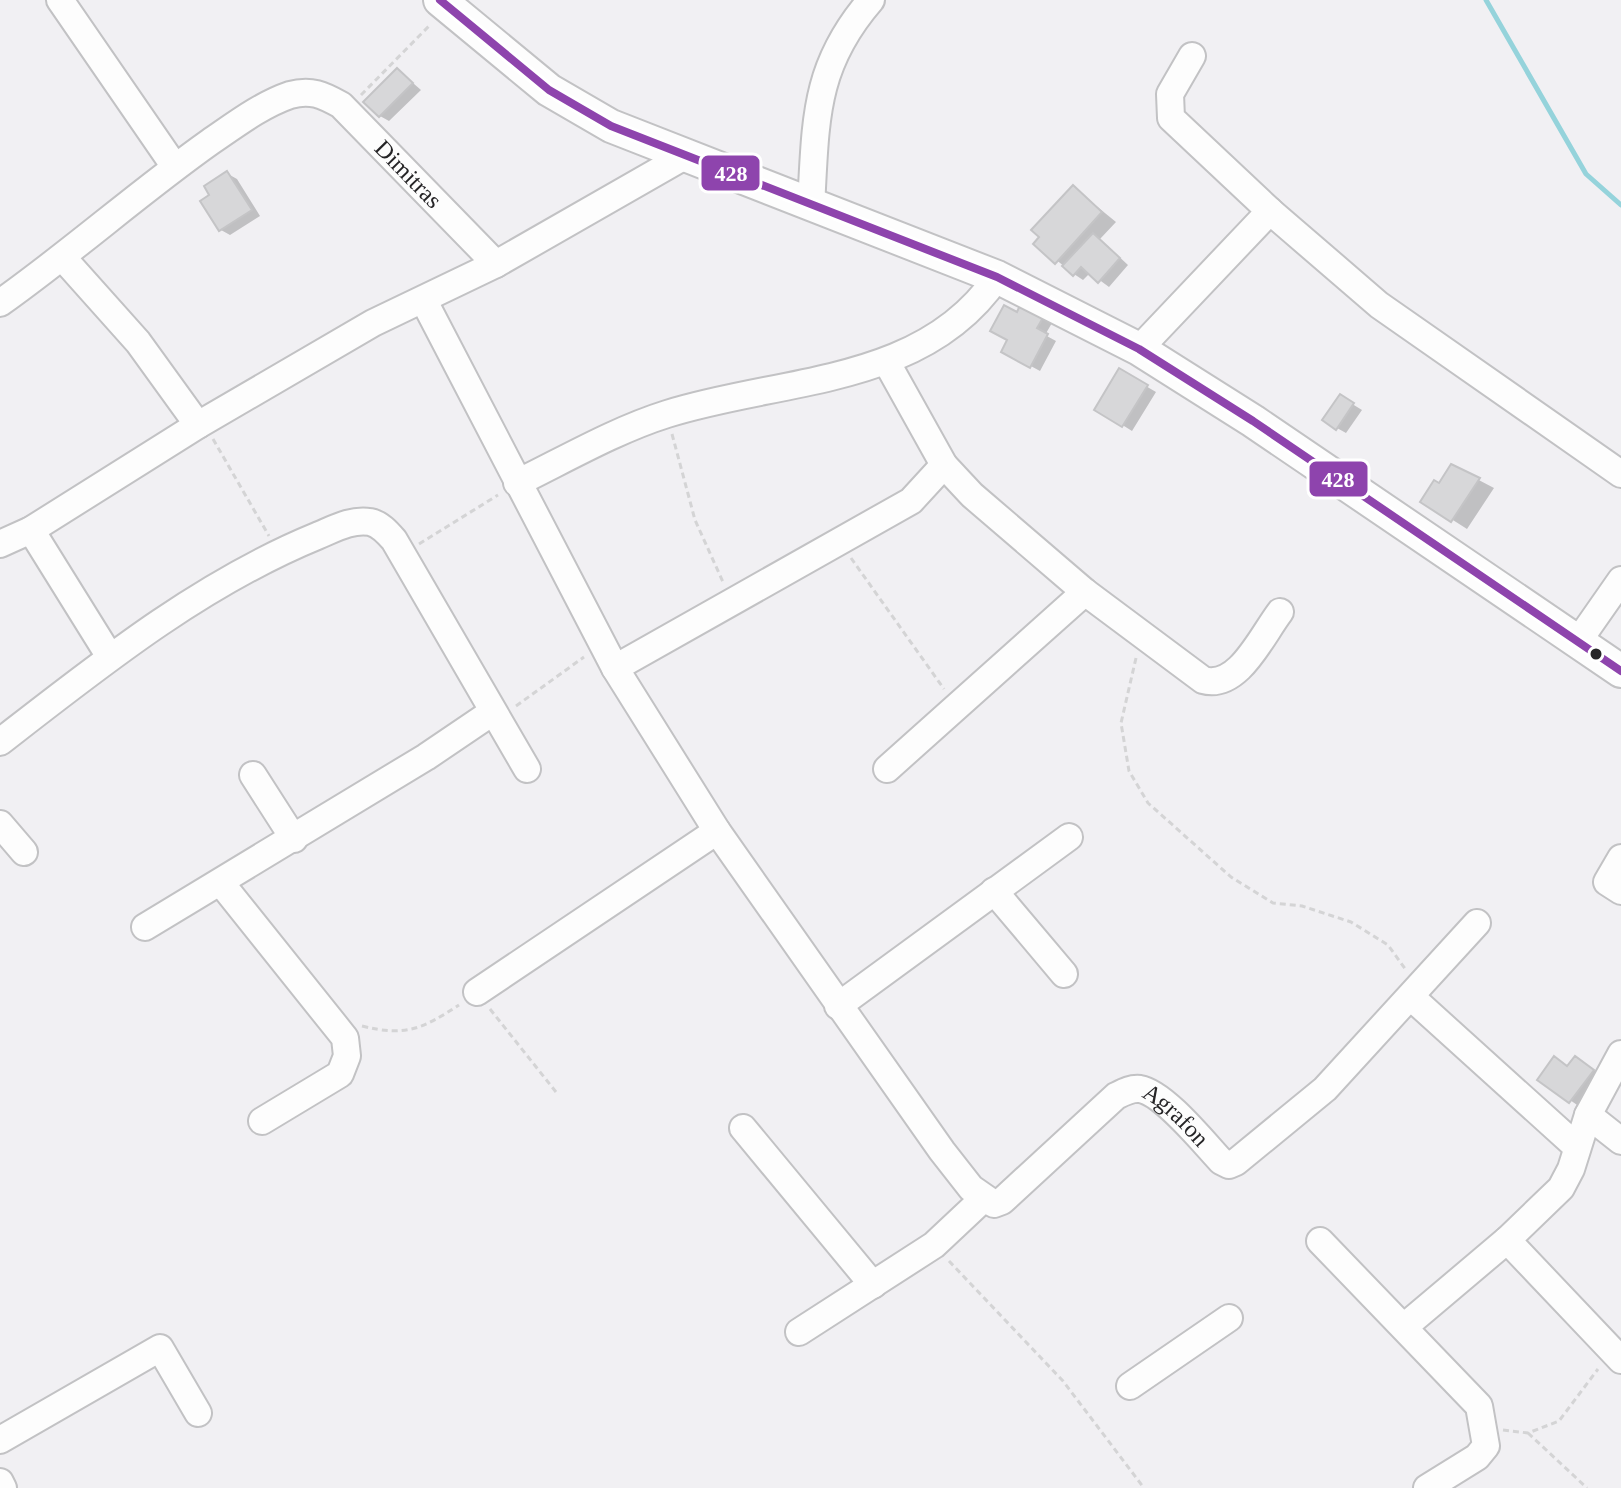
<svg xmlns="http://www.w3.org/2000/svg" width="1621" height="1488" viewBox="0 0 1621 1488" font-family="'Times New Roman',serif">
  <rect width="100%" height="100%" fill="#f1f0f3"/>
  <path fill="#0003" d="M398,70L421,90L389,121L380,116Z
    M228,174L237,179L260,216L230,235L221,230Z
    M1073,187L1116,222L1100,239L1128,265L1109,287L1090,273L1083,280L1074,274L1036,244Z
    M1022,306L1052,323L1045,335L1056,341L1040,371L1003,351Z
    M1120,371L1156,392L1132,431L1097,409Z
    M1349,402L1362,410L1346,433L1337,428Z
    M1452,466L1494,488L1467,529L1423,501L1439,486Z
    M1584,1063L1602,1076L1580,1107L1540,1079Z"/>
  <g fill="none" stroke-linecap="round" stroke-linejoin="round">
    <path stroke="#95d3db" stroke-width="5" d="M1486,0L1586,174L1621,205"/>
  </g>
  <path fill="#d7d7d9" stroke="#c4c4c6" stroke-width="2" d="M397,68L413,83L379,117L363,102Z
    M227,171L252,210L219,231L200,201L209,195L204,186Z
    M1073,185L1102,212L1055,264L1033,244L1039,237L1031,230Z
    M1093,233L1120,258L1098,283L1081,267L1073,276L1062,266Z
    M1021,303L1044,316L1037,328L1048,334L1030,368L1001,352L1007,340L990,331L1004,305L1017,312Z
    M1119,368L1148,385L1122,427L1094,410Z
    M1340,394L1354,403L1336,430L1322,420Z
    M1451,464L1480,478L1451,522L1420,502L1434,480L1439,483Z
    M1554,1056L1567,1066L1575,1056L1594,1070L1569,1103L1537,1080Z"/>
  <g fill="none" stroke-linecap="round" stroke-linejoin="round">
    <defs>
      <g id="minor">
        <path d="M60,0L175,167"/>
        <path d="M1192,56L1170,94L1171,118L1270,211L1379,305L1621,474"/>
        <path d="M811,206C816,121 813,67 871,0"/>
        <path d="M63,258L138,342L198,425"/>
        <path id="s1" d="M424,301L615,668L717,831L942,1151L971,1188L994,1204L1002,1201L1116,1096C1124,1092 1131,1088 1140,1089C1164,1093 1204,1143 1221,1161L1229,1165L1236,1162L1325,1089L1477,923"/>
        <path id="s2" d="M0,303C72,252 138,193 210,142C235,125 261,105 290,95C311,89 323,95 341,105L496,264"/>
        <path d="M1139,349L1270,211"/>
        <path d="M886,361L944,465L972,495L1085,592L1203,680C1238,690 1261,637 1280,612"/>
        <path d="M517,483C566,459 616,430 667,414C780,378 924,386 997,277"/>
        <path d="M31,530L110,657"/>
        <path d="M0,544L31,530L198,425L373,323L496,264L683,157"/>
        <path d="M1577,643L1621,580"/>
        <path d="M615,668L911,501L944,465"/>
        <path d="M0,742C99,665 200,584 317,536C334,529 351,519 370,522C380,524 387,532 394,540L527,769"/>
        <path d="M887,769L1085,592"/>
        <path d="M253,775L294,839"/>
        <path d="M0,824L24,852"/>
        <path d="M1621,858L1607,882L1621,891"/>
        <path d="M221,883L345,1038L347,1056L340,1074L262,1121"/>
        <path d="M994,891L1064,974"/>
        <path d="M145,927L426,757L491,713"/>
        <path d="M477,992L717,831"/>
        <path d="M1411,997L1577,1147"/>
        <path d="M838,1006L1069,837"/>
        <path d="M1588,1115L1621,1141"/>
        <path d="M743,1128L873,1285"/>
        <path d="M1507,1240L1621,1360"/>
        <path d="M1320,1241L1479,1406L1486,1446L1477,1457L1427,1488"/>
        <path d="M1404,1327L1507,1240L1561,1188L1571,1169L1588,1115L1621,1054"/>
        <path d="M799,1332L934,1245L983,1199"/>
        <path d="M1130,1386L1229,1318"/>
        <path d="M0,1440L160,1348L198,1413"/>
        <path d="M0,1482L3,1488"/>
      </g>
      <path id="major" d="M440,0L549,90L611,126L997,277L1139,349L1253,421L1621,671"/>
    </defs>
    <use href="#minor" stroke="#c2c2c4" stroke-width="30"/>
    <use href="#major" stroke="#c2c2c4" stroke-width="36"/>
    <path stroke="#d4d4d5" stroke-width="3" stroke-dasharray="6 4" stroke-linecap="butt" d="M361,95L431,24
      M672,434L695,520L723,582
      M213,439L269,536
      M419,544L498,495
      M851,558L944,689
      M1136,658L1121,723L1129,771L1148,803L1231,877L1273,903L1302,906L1351,922L1388,945L1406,970
      M516,706L584,657
      M490,1009L556,1092
      M362,1026C406,1037 422,1029 459,1005
      M949,1261L1063,1381L1144,1488
      M1503,1430L1528,1433L1559,1421L1598,1369
      M1528,1433L1587,1488"/>
    <use href="#minor" stroke="#fdfdfd" stroke-width="26"/>
    <use href="#major" stroke="#fdfdfd" stroke-width="32"/>
    <defs>
      <path id="bus-1" d="M440,0L549,90L611,126L997,277L1139,349L1253,421L1621,671"/>
    </defs>
    <use href="#bus-1" stroke="#fff" stroke-width="14"/>
    <use href="#bus-1" stroke="#8e44ad" stroke-width="8"/>
  </g>
  <circle fill="#262527" stroke="#fff" stroke-width="3" cx="1596" cy="654" r="7"/>
  <g text-anchor="middle" dominant-baseline="central" stroke-width="6" stroke-linejoin="round" paint-order="stroke">
    <g font-size="24" fill="#262527" stroke="#fff">
      <text stroke="none"><textPath href="#s2" startOffset="508">Dimitras</textPath></text>
      <text stroke="none"><textPath href="#s1" startOffset="1306">Agrafon</textPath></text>
    </g>
  </g>
  <g stroke="#fff" stroke-width="3">
    <rect x="700" y="154" width="61" height="38" rx="8" fill="#8e44ad"/>
    <rect x="1308" y="460" width="61" height="38" rx="8" fill="#8e44ad"/>
  </g>
  <g font-size="22" text-anchor="middle" font-weight="bold" fill="#fff">
    <text x="731" y="181">428</text>
    <text x="1338" y="487">428</text>
  </g>
</svg>
